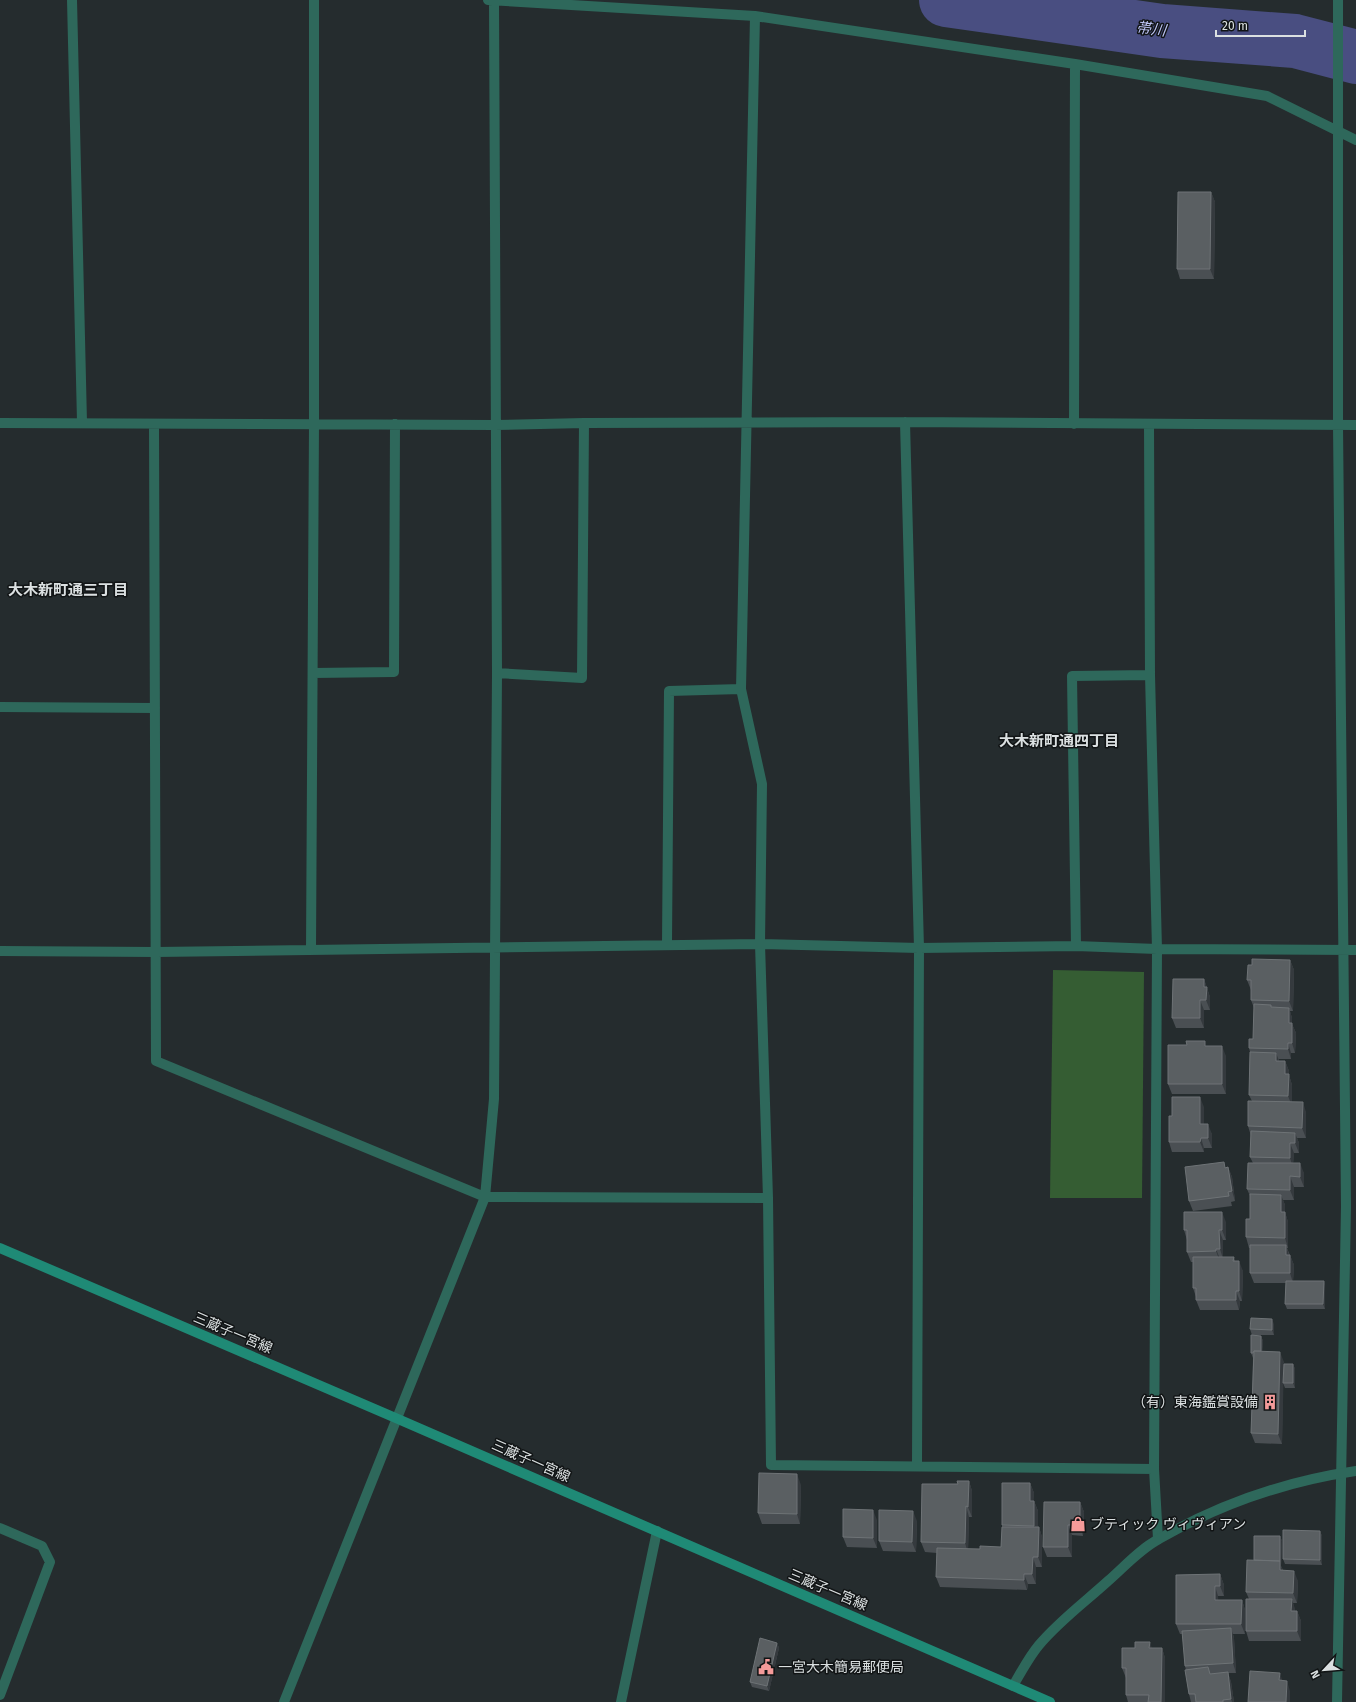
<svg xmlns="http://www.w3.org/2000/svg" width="1356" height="1702" viewBox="0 0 1356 1702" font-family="'Fira Sans','Noto Sans JP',sans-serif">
  <rect width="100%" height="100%" fill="#252c2e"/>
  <path fill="#355d33" d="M1053,970L1144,972L1142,1198H1050Z"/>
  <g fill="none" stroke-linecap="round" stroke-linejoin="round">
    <path stroke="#494e81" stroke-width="54" d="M946,0L1162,31L1295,41L1356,57"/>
    <path stroke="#2e685b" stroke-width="10" d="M72,0L82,422
      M488,0L755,16L741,689L762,784L760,944L768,1198
      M755,16L1075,64
      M905,422L919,948L917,1466
      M0,423L495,425L584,423L905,422L1356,425
      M154,424L156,1061L485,1197L768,1198L771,1465L1154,1469
      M1074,424L1075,64L1267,96L1356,140
      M1149,424L1150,675L1157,949L1154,1469L1158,1539
      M313,673L394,672L395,424
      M497,673L582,678L584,423
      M0,707L155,708
      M667,944L669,691L741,689
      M1076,946L1072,676L1150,675
      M311,950L314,424V0
      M0,951L156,952L760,944L919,948L1076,946L1157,949L1356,950
      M0,1528L42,1546L50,1562L0,1695
      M284,1702L485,1197L494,1099L497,673L494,0
      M621,1702L657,1531
      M1337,1702L1346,1206L1338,425V0"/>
    <path stroke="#2e685b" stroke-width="10" d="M1013,1686C1021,1672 1029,1657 1039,1645C1059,1621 1085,1602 1108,1581C1124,1567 1140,1549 1159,1539C1220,1504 1287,1481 1356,1471"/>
    <path stroke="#1f8a76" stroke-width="10" d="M0,1248L398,1419L1050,1702"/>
  </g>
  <path fill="#4a4f53" d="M1211,192L1215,202L1214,279H1180L1177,269Z
    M1290,960L1294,970L1293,1011H1290L1292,1018V1024L1296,1033L1295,1053H1291V1059H1279V1061H1285L1289,1071V1075L1292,1085V1102L1306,1112V1138H1297L1299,1143V1153H1294L1293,1163L1304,1173V1187H1294V1200H1283L1285,1205V1212L1288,1222V1248H1287L1294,1265L1293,1281H1324L1325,1286V1309H1287L1285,1304L1286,1283H1254L1250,1273V1248H1249L1246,1237L1250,1219V1196L1247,1189L1253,1163L1250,1157L1251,1136L1248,1126L1252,1101L1249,1095L1250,1052L1249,1048L1253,1039L1254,1008L1251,1000V990L1247,980L1252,965Z
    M1204,979L1210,997V1010H1204V1028H1176L1172,1018Z
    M1206,1046L1226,1056V1094H1172L1168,1084Z
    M1204,1107V1124L1212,1134V1148H1204V1152H1172L1169,1142L1172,1116Z
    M1226,1167H1228L1232,1177L1235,1201L1231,1202L1232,1206L1193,1211L1189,1201Z
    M1226,1222V1240H1223V1257H1234L1235,1261L1243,1271L1242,1301H1240L1239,1310H1200L1196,1300V1297L1193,1288V1262H1191L1187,1252V1240L1184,1230Z
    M1274,1324V1335H1252L1250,1329Z
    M1261,1336L1263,1341L1262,1351L1284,1362V1364H1293L1295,1369V1388H1285L1283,1383L1282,1444L1255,1443L1251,1433L1253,1358L1251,1353Z
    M969,1481L972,1491V1517H969L968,1549H980L1001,1547L1002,1527V1525L1030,1483L1034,1493L1033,1501H1034L1038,1511V1527H1039L1042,1537V1567H1036V1584H1028L1027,1590L940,1587L936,1577L937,1553L925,1552L921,1542L958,1484Z
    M801,1485L800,1524H762L758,1513Z
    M1080,1502L1084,1512L1083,1536L1072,1535V1557H1047L1043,1547Z
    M877,1520V1548L847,1547L843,1537Z
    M917,1521L916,1552L883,1551L879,1541Z
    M1320,1531L1322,1536V1565L1285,1564L1283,1559Z
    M1280,1536L1282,1541L1281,1566L1283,1570L1298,1581L1297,1603H1293L1295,1611H1297L1301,1621V1641H1249L1246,1631L1249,1599L1246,1592L1254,1561Z
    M1220,1574L1224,1585V1596H1218V1600H1242L1245,1610V1634H1233L1234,1638L1236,1673H1228L1231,1682L1234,1702H1191L1189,1694L1186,1670L1185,1666L1183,1634H1180L1176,1624Z
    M777,1643L779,1648L769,1691L752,1687L750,1682Z
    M1152,1648H1162L1165,1658V1702H1128L1126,1695V1678L1122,1668Z"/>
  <path fill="#353a3e" d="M1211,192L1215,202L1214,279L1210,269Z
    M1290,960L1294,970L1293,1011L1289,1001Z
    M1204,979L1210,997V1010L1206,1000L1204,987Z
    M1200,1000L1204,1010V1028L1200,1018Z
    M1289,1008L1292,1018V1024L1296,1033L1295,1053L1292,1043L1289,1023Z
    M1288,1043L1291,1053V1059L1288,1049Z
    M1222,1046L1226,1056V1094L1222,1084Z
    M1276,1053L1280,1063L1276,1061Z
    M1285,1061L1289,1071V1075L1292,1085V1106L1288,1096L1285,1074Z
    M1200,1097L1204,1107V1134L1200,1124Z
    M1303,1102L1306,1112V1138L1302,1128Z
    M1208,1124L1212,1134V1148L1208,1138Z
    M1295,1133L1299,1143V1153L1295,1143Z
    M1201,1138L1204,1148V1152L1200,1142Z
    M1290,1143L1294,1153L1293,1168L1290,1158Z
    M1300,1163L1304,1173V1187L1300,1177Z
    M1228,1167L1232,1177L1235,1201L1232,1191Z
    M1290,1176L1294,1187V1200L1290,1190Z
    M1281,1195L1285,1205V1222L1281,1212Z
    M1222,1212L1226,1222V1240L1222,1230Z
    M1285,1212L1288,1222V1248L1285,1238Z
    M1219,1230L1223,1240V1259L1220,1249Z
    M1286,1245L1289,1255H1286Z
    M1216,1249L1220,1259V1262L1216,1251Z
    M1290,1255L1294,1265L1293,1283L1290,1273Z
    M1239,1261L1243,1271L1242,1301L1239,1291Z
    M1324,1281L1325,1286V1309L1323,1304Z
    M1236,1291L1240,1301L1239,1310L1236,1300Z
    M1272,1319L1274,1324V1335L1272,1330Z
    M1261,1336L1263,1341L1262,1358L1260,1353Z
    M1280,1352L1284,1362L1282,1444L1278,1434Z
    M1293,1364L1295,1369V1388L1293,1383Z
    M797,1474L801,1485L800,1524L797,1514Z
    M969,1481L972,1491V1517L968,1507Z
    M1030,1483L1034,1493L1033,1511L1030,1501Z
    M1034,1501L1038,1511V1536L1034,1526Z
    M1080,1502L1084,1512L1083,1536L1080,1525Z
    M966,1506L969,1517L968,1553L965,1543Z
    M873,1510L877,1520V1548L873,1538Z
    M913,1511L917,1521L916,1552L912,1542Z
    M1068,1525L1072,1535V1557L1068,1547Z
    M1039,1527L1042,1537V1567L1038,1557Z
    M1320,1531L1322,1536V1565L1320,1560Z
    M1280,1536L1282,1541L1281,1566L1283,1571L1280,1570Z
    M1033,1557L1036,1567V1584L1032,1574Z
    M1294,1571L1298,1581L1297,1603L1293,1593Z
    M1024,1574L1028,1584L1027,1590L1024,1580Z
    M1220,1574L1224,1585V1596L1220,1586Z
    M1215,1586L1218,1596L1219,1610L1215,1600Z
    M1292,1599L1295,1609V1621L1291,1611Z
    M1242,1600L1245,1610V1634L1241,1624Z
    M1297,1611L1301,1621V1641L1297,1631Z
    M1231,1628L1234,1638L1236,1673L1233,1663Z
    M1150,1642L1153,1652L1149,1648Z
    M777,1643L779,1648L769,1691L767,1686Z
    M1162,1648L1165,1658V1702H1161Z
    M1228,1672L1231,1682L1234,1702H1232L1231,1699Z
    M1280,1673L1283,1683L1279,1680Z
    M1287,1681L1290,1691V1702H1286Z"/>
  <path fill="#5a5f62" stroke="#6e7376" d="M1178,192H1211L1210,269H1177Z
    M1252,959L1290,960L1289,1001L1251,1000V980H1247L1248,965H1252Z
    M1173,979H1204V987H1207L1206,1000H1200V1018H1172Z
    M1254,1004L1271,1005V1007L1289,1008V1023H1292V1043H1288V1049L1249,1048V1039H1253Z
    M1186,1041H1205V1046H1222V1084H1168V1045H1187Z
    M1250,1052L1276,1053V1061H1285V1074H1289L1288,1096L1249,1095Z
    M1172,1097H1200V1124H1208V1138H1201L1200,1142H1169V1116H1172Z
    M1248,1101L1303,1102L1302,1128L1248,1126Z
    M1251,1131L1295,1133V1143H1290V1158L1250,1157Z
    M1224,1162L1225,1168L1228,1167L1232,1191L1228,1192L1229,1196L1189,1201L1185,1167Z
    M1248,1163H1300V1177L1290,1176V1190L1247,1189Z
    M1250,1194L1281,1195V1212H1285V1238L1246,1237V1219H1250Z
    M1184,1212H1222V1230H1219L1220,1249H1216V1251L1187,1252V1230H1184Z
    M1250,1245H1286V1255H1290V1273H1250Z
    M1193,1257H1234L1233,1261H1239V1291H1236V1300H1196V1288H1193Z
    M1286,1281H1324L1323,1304H1285Z
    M1251,1318L1272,1319V1330L1250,1329Z
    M1251,1335L1261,1336V1351H1254L1253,1353H1251Z
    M1254,1351L1280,1352L1278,1434L1251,1433Z
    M1284,1364H1293V1383H1283Z
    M759,1473L797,1474V1514L758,1513Z
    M957,1481H969L968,1507L966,1506L965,1543L921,1542L922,1484H958Z
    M1002,1483H1030V1501H1034V1526L1002,1525Z
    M1044,1502H1080V1525H1068V1547H1043Z
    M843,1509L873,1510V1538L843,1537Z
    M879,1510L913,1511L912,1542L879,1541Z
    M1002,1527H1039L1038,1557H1033L1032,1574H1024V1580L936,1577L937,1548L980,1549V1546L1001,1547Z
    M1283,1530L1320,1531V1560L1283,1559Z
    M1254,1536H1280V1561L1254,1560Z
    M1247,1560L1280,1561V1570L1294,1571L1293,1593L1246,1592Z
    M1220,1574V1586H1215V1600H1242L1241,1624H1176V1575Z
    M1246,1599H1292L1291,1611H1297V1631H1246Z
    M1231,1628L1233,1663L1185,1666L1182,1631Z
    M760,1638L777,1643L767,1686L750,1682Z
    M1135,1642H1150L1149,1648H1162L1161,1702H1148L1149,1695H1126V1668H1122V1648H1135Z
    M1208,1667L1210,1674L1228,1672L1231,1699L1223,1700V1702H1196L1195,1694H1189L1185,1670Z
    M1250,1671L1280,1673L1279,1680L1287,1681L1286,1702H1248Z"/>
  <defs>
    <symbol id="building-bare" viewBox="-9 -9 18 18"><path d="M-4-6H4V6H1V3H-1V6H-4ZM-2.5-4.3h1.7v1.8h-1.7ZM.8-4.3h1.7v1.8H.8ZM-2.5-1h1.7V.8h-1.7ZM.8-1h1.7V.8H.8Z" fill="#f59b9a" stroke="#111415" stroke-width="2.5" paint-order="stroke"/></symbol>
    <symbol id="shop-bare" viewBox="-9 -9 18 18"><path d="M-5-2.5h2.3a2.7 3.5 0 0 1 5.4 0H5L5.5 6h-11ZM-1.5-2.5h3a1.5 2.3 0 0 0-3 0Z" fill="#f59b9a" stroke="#111415" stroke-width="2.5" paint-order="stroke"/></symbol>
    <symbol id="civic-bare" viewBox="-9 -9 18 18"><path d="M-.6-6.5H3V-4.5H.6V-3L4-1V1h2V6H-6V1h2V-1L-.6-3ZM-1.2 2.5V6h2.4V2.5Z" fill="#f59b9a" stroke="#111415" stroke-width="2.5" paint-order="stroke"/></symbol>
  </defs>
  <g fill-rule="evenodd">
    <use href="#building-bare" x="1259" y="1391" width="22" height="22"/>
    <use href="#shop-bare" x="1067" y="1513" width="22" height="22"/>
    <use href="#civic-bare" x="755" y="1656" width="22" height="22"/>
  </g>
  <g text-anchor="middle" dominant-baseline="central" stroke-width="3" stroke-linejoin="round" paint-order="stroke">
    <g font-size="14" fill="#dbe0e1" stroke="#111415">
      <text transform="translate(233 1333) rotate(23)">三蔵子一宮線</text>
      <text transform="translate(531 1461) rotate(24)">三蔵子一宮線</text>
      <text transform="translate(828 1590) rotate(23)">三蔵子一宮線</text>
    </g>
    <g font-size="14" fill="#dbe0e1" stroke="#111415" text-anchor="start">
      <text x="1258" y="1402" text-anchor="end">（有）東海鑑賞設備</text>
      <text x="1090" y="1524">ブティック ヴィヴィアン</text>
      <text x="778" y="1667">一宮大木簡易郵便局</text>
    </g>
    <g font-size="15" font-style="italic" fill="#bbc2f2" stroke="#111415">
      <text transform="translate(1151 29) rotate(7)">帯川</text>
    </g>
    <g font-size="15" font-weight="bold" fill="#dbe0e1" stroke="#111415">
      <text x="68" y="590">大木新町通三丁目</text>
      <text x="1059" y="741">大木新町通四丁目</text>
    </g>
  </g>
  <g transform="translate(1324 1670) rotate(244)" stroke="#111415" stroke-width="3" paint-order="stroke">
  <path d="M0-3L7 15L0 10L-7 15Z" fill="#dbe0e1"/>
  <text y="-6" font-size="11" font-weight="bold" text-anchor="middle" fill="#dbe0e1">N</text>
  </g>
  <path d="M1216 30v6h89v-6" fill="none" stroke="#dbe0e1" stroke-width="2"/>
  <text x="1222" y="30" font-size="12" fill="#dbe0e1" stroke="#111415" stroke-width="3" paint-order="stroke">20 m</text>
</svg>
